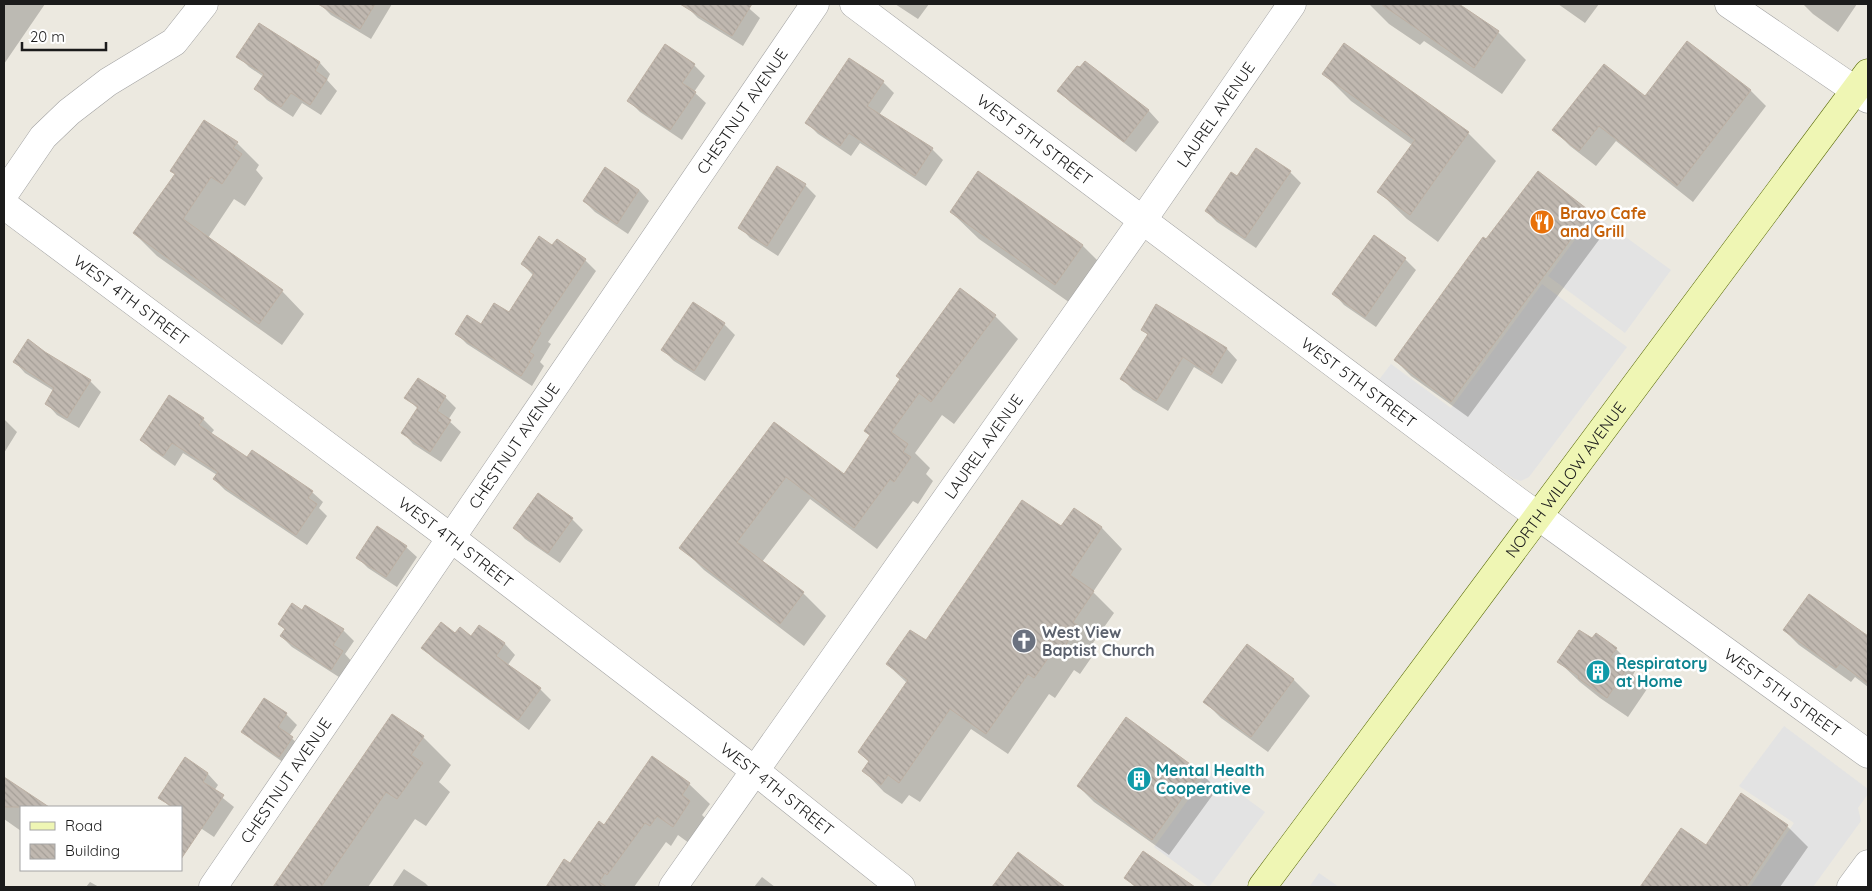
<svg xmlns="http://www.w3.org/2000/svg" width="1872" height="891" viewBox="0 0 1872 891" font-family="Quicksand,sans-serif">
  <defs>
    <pattern id="building-back-hatch" width="6" height="6" patternUnits="userSpaceOnUse" patternTransform="scale(1.25)"><rect width="6" height="6" fill="#c0b8b0"/><path d="M-1 5l2 2M0 0l6 6M5-1l2 2" fill="none" stroke="#a49e97"/></pattern>
  </defs>
  <rect width="100%" height="100%" fill="#ece9e0"/>
  <path fill="#e3e3e3" d="M1594,214L1671,270L1625,333L1548,276Z
    M1542,284L1627,347L1529,477L1521,481L1514,479L1378,381L1391,364L1451,408Z
    M1784,726L1868,789V794L1858,808L1861,821L1813,887H1750L1794,823L1739,786Z
    M1209,771L1265,812L1209,887L1154,847Z
    M1319,873L1339,887H1309Z"/>
  <path fill="#0003" d="M4,4H45L4,64Z
    M320,4H392L371,39L331,15Z
    M689,4H744L760,18L743,46L698,18L687,7Z
    M895,4H929L918,19Z
    M1369,4H1457L1498,32L1526,60L1502,94L1424,41L1420,45L1389,24Z
    M1558,4H1599L1585,23Z
    M1803,4H1857L1838,32L1813,14Z
    M259,24L320,63L330,74L327,80L337,91L321,115L302,103L293,117L267,100L256,89L264,77L249,67L238,56Z
    M1344,45L1468,133L1496,161L1438,242L1407,219L1379,192L1412,145L1351,101L1324,74Z
    M1085,63L1149,111L1159,122L1136,152L1070,102L1059,91Z
    M694,65L705,76L694,92L706,103L682,140L640,112L629,101Z
    M883,82L894,93L879,115L932,149L943,160L926,186L860,143L851,156L818,134L807,123Z
    M1750,90L1766,106L1693,202L1616,141L1596,166L1570,146L1554,130L1645,97Z
    M237,143L259,165L256,170L263,178L245,206L234,199L208,238L282,291L304,314L282,345L157,256L134,233L176,175Z
    M777,168L805,185L816,196L778,256L750,238L740,227Z
    M1290,172L1301,183L1256,248L1217,222L1206,211L1237,178Z
    M978,173L1083,246L1110,273L1083,312L979,239L951,212Z
    M639,190L649,201L628,234L595,212L584,201Z
    M1591,213L1607,229L1468,417L1411,376L1395,360Z
    M1374,237L1405,259L1416,270L1376,327L1344,305L1334,294Z
    M553,247L585,260L596,271L548,342L551,344L540,362L544,366L532,386L467,344L456,333L509,314L533,275L522,264Z
    M693,304L724,324L735,335L705,381L674,361L663,350Z
    M1156,306L1227,349L1237,360L1222,384L1194,367L1168,411L1133,390L1122,379L1148,335L1142,329Z
    M995,316L1018,339L954,424L942,415L915,453L930,468L926,474L933,481L918,504L913,501L877,549L810,499L762,562L803,593L826,616L804,646L704,570L681,547L775,424L844,476L871,437L865,431Z
    M45,353L90,381L101,392L79,428L57,415L47,404L54,391L25,373L15,362Z
    M418,379L445,397L456,408L448,420L461,432L441,462L413,444L403,433L418,409L406,397Z
    M170,397L203,419L214,430L211,434L247,458L312,492L323,502L319,508L327,516L307,545L225,490L214,479L217,475L183,453L175,466L152,450L141,440Z
    M4,419L17,432L4,453Z
    M538,495L572,519L583,530L560,563L525,539L515,528Z
    M1074,509L1102,528L1122,549L1093,592L1114,613L1093,643L1098,648L1080,674L1074,670L1055,698L1049,694L1008,754L971,729L920,802L909,795L902,804L884,792L864,771L870,763L859,752L907,683L887,664L926,642L1061,528Z
    M406,547L417,557L397,587L368,568L358,558Z
    M1809,595L1868,638V687L1855,677L1851,682L1799,645L1784,630Z
    M302,611L343,630L354,641L345,654L353,663L342,679L292,647L281,636L285,630L280,624Z
    M479,626L505,644L515,655L507,666L540,689L551,700L529,730L434,659L423,648L471,637Z
    M1593,640L1616,649L1636,669L1633,675L1647,689L1628,717L1600,698L1580,682L1559,662Z
    M1247,646L1294,680L1310,696L1268,752L1221,718L1205,702Z
    M286,714L297,725L289,736L303,748L290,767L254,742L243,732Z
    M392,716L423,737L451,765L439,782L450,792L426,826L415,819L368,887H275Z
    M1127,719L1201,773L1217,789L1169,855L1094,802L1078,786Z
    M185,759L208,774L218,785L214,791L234,807L214,837L181,815V807H170L160,797Z
    M9,782L46,807H21V831L4,819V789Z
    M689,784L710,804L702,815L710,823L693,846L678,835L671,846L666,842L634,887H547L564,861L570,865L604,826Z
    M1741,795L1787,826L1808,847L1780,887H1642L1681,830L1706,847Z
    M1018,854L1063,887H993Z
    M404,869L425,883L429,887H392Z
    M762,877L775,887H754Z
    M1125,878L1190,886L1192,887H1135Z
    M90,882L99,887H86Z"/>
  <path fill="url(#building-back-hatch)" stroke="#bdb0a3" d="M318,4H375L360,29Z
    M680,4H752L732,36Z
    M1381,4H1459L1499,31L1474,68Z
    M259,23L320,62L315,71L327,79L310,105L291,93L281,107L254,89L264,74L236,57Z
    M1687,41L1751,90L1677,186L1599,126L1579,151L1552,130L1604,64L1645,96Z
    M1344,43L1469,132L1410,215L1377,192L1415,140L1322,74Z
    M665,44L695,64L682,83L696,92L670,130L627,101Z
    M849,58L884,81L867,106L933,148L915,176L849,133L840,146L805,123Z
    M1085,61L1149,110L1124,142L1057,91L1077,66L1080,67Z
    M204,120L238,142L233,148L242,154L222,184L211,177L183,219L283,290L259,324L133,233L175,174L170,171Z
    M1256,148L1291,171L1245,238L1205,211L1231,172L1237,176Z
    M777,166L806,184L767,246L738,228Z
    M605,167L639,190L617,224L583,201Z
    M978,171L1083,245L1055,285L950,212Z
    M1538,171L1591,212L1451,402L1394,360L1483,237L1486,239Z
    M1374,235L1406,258L1365,317L1332,294Z
    M539,236L552,245L557,239L586,259L538,331L541,333L529,352L534,355L521,376L455,334L467,315L481,324L494,303L509,312L534,273L521,264Z
    M960,288L996,315L931,402L919,393L891,432L908,444L903,452L911,457L894,482L890,479L854,528L786,477L737,542L804,592L780,624L679,548L774,422L844,474L870,435L864,431L900,379L896,376Z
    M693,302L725,323L694,371L661,350Z
    M1156,304L1227,348L1211,375L1183,357L1156,401L1120,379L1148,334L1141,330Z
    M28,339L45,352L91,380L67,418L45,404L54,388L13,362Z
    M418,378L446,396L437,411L451,420L430,452L401,433L418,407L404,398Z
    M169,395L204,418L199,425L247,457L252,450L313,491L308,498L317,504L296,535L213,479L218,472L172,443L163,456L140,440Z
    M538,493L573,518L548,553L513,528Z
    M1022,500L1061,526L1074,508L1102,527L1070,575L1094,591L1073,622L1078,626L1059,655L1053,651L1034,678L1028,674L986,734L950,709L899,783L888,775L881,785L862,771L869,761L858,752L908,680L886,664L910,630L926,640Z
    M377,526L407,546L386,577L356,558Z
    M1809,594L1868,636V684L1840,663L1836,668L1783,630Z
    M292,603L302,610L305,605L344,629L333,645L343,651L331,670L280,636L285,629L278,624Z
    M441,622L455,633L460,627L471,636L479,625L505,643L496,656L541,688L518,720L421,648Z
    M1579,630L1592,638L1596,633L1617,648L1610,657L1627,668L1607,698L1578,678L1579,676L1557,662Z
    M1247,644L1294,679L1251,737L1203,702Z
    M264,698L287,713L278,727L293,737L279,757L241,732Z
    M392,714L424,736L411,755L423,763L397,799L386,792L321,887H273Z
    M1126,717L1201,772L1152,840L1077,786Z
    M652,756L690,783L682,795L690,801L673,827L657,816L650,826L645,823L607,875L605,873L599,882L607,887H546L564,859L570,863L599,821L604,825Z
    M185,757L208,773L203,782L224,795L181,859V807H173L158,798Z
    M4,777L49,807H4Z
    M1741,793L1788,825L1746,887H1640L1681,828L1706,845Z
    M1143,851L1195,887H1137L1124,878Z
    M1018,852L1065,887H992Z"/>
  <g fill="none" stroke-linecap="round" stroke-linejoin="round">
    <defs>
      <g id="minor">
        <path id="s1" d="M854,4L1516,500L1868,754"/>
        <path d="M1729,4L1868,99"/>
        <path d="M4,194L43,137L69,112L108,82L174,42L204,4"/>
        <path id="s2" d="M4,205L451,538L754,770L901,887"/>
        <path id="s3" d="M213,887L815,4"/>
        <path id="s4" d="M673,887L1142,221L1292,4"/>
        <path d="M1851,887L1868,864"/>
      </g>
      <g id="secondary">
        <path id="s5" d="M1262,887L1868,73"/>
      </g>
    </defs>
    <use href="#minor" stroke="#a2a2a2" stroke-width="29"/>
    <use href="#secondary" stroke="#5a6b08" stroke-width="29"/>
    <use href="#minor" stroke="#fff" stroke-width="28"/>
    <use href="#secondary" stroke="#eff6b4" stroke-width="28"/>
  </g>
  <defs>
    <symbol id="restaurant-disc" viewBox="-11 -11 22 22"><circle r="9.5" fill="#e8710a" stroke="#fff"/><path d="M-5-6h1v4h1v-4h1v4h1v-4h1v5L-1.5 .5V6h-2V.5L-5-1ZM5-6V6H3V1.5H1.5Q1.5-4 5-6Z" fill="#fff"/></symbol>
    <symbol id="church-disc" viewBox="-11 -11 22 22"><circle r="9.5" fill="#6b7280" stroke="#fff"/><path d="M-1.2-6h2.4v3.5h3.3v2.4h-3.3V6h-2.4V-.1h-3.3v-2.4h3.3Z" fill="#fff"/></symbol>
    <symbol id="building-disc" viewBox="-11 -11 22 22"><circle r="9.5" fill="#0f9aa8" stroke="#fff"/><path d="M-4-6H4V6H1V3H-1V6H-4ZM-2.5-4.3h1.7v1.8h-1.7ZM.8-4.3h1.7v1.8H.8ZM-2.5-1h1.7V.8h-1.7ZM.8-1h1.7V.8H.8Z" fill="#fff"/></symbol>
  </defs>
  <g fill-rule="evenodd">
    <use href="#restaurant-disc" x="1528" y="208" width="28" height="28"/>
    <use href="#church-disc" x="1010" y="627" width="28" height="28"/>
    <use href="#building-disc" x="1584" y="658" width="28" height="28"/>
    <use href="#building-disc" x="1125" y="765" width="28" height="28"/>
  </g>
  <g text-anchor="middle" dominant-baseline="central" stroke-width="5" stroke-linejoin="round" paint-order="stroke">
    <g font-size="16" fill="#1b1b1b" stroke="#fff">
      <text stroke="none"><textPath href="#s3" startOffset="939">CHESTNUT AVENUE</textPath></text>
      <text stroke="none"><textPath href="#s4" startOffset="944">LAUREL AVENUE</textPath></text>
      <text stroke="none"><textPath href="#s1" startOffset="226">WEST 5TH STREET</textPath></text>
      <text stroke="none"><textPath href="#s2" startOffset="159">WEST 4TH STREET</textPath></text>
      <text stroke="none"><textPath href="#s1" startOffset="631">WEST 5TH STREET</textPath></text>
      <text stroke="none"><textPath href="#s3" startOffset="534">CHESTNUT AVENUE</textPath></text>
      <text stroke="none"><textPath href="#s4" startOffset="539">LAUREL AVENUE</textPath></text>
      <text stroke="none"><textPath href="#s5" startOffset="508">NORTH WILLOW AVENUE</textPath></text>
      <text stroke="none"><textPath href="#s2" startOffset="564">WEST 4TH STREET</textPath></text>
      <text stroke="none"><textPath href="#s1" startOffset="1156">WEST 5TH STREET</textPath></text>
      <text stroke="none"><textPath href="#s3" startOffset="129">CHESTNUT AVENUE</textPath></text>
      <text stroke="none"><textPath href="#s2" startOffset="969">WEST 4TH STREET</textPath></text>
    </g>
    <g font-size="16" font-weight="bold" fill="#c56008" stroke="#fff" text-anchor="start">
      <text x="1560" y="213">Bravo Cafe<tspan x="1560" dy="18">and Grill</tspan></text>
    </g>
    <g font-size="16" font-weight="bold" fill="#5b616d" stroke="#fff" text-anchor="start">
      <text x="1042" y="632">West View<tspan x="1042" dy="18">Baptist Church</tspan></text>
    </g>
    <g font-size="16" font-weight="bold" fill="#0d838f" stroke="#fff" text-anchor="start">
      <text x="1616" y="663">Respiratory<tspan x="1616" dy="18">at Home</tspan></text>
      <text x="1156" y="770">Mental Health<tspan x="1156" dy="18">Cooperative</tspan></text>
    </g>
  </g>
  <rect width="1872" height="891" fill="none" stroke="#1b1b1b" stroke-width="10"/>
  <rect x="20" y="806" width="162" height="65" fill="#ffffff" stroke="#a4a4a4"/>
  <rect x="30" y="822" width="25" height="8" fill="#eff6b4" stroke="#a4a4a4"/>
  <text x="65" y="831" font-size="15" fill="#1b1b1b">Road</text>
  <rect x="30" y="844" width="25" height="15" fill="url(#building-back-hatch)" stroke="#a4a4a4"/>
  <text x="65" y="856" font-size="15" fill="#1b1b1b">Building</text>
  <path d="M22 42v8h84v-8" fill="none" stroke="#1b1b1b" stroke-width="2.5"/>
  <text x="30" y="42" font-size="15" fill="#1b1b1b" stroke="#ffffff" stroke-width="4" paint-order="stroke">20 m</text>
</svg>
